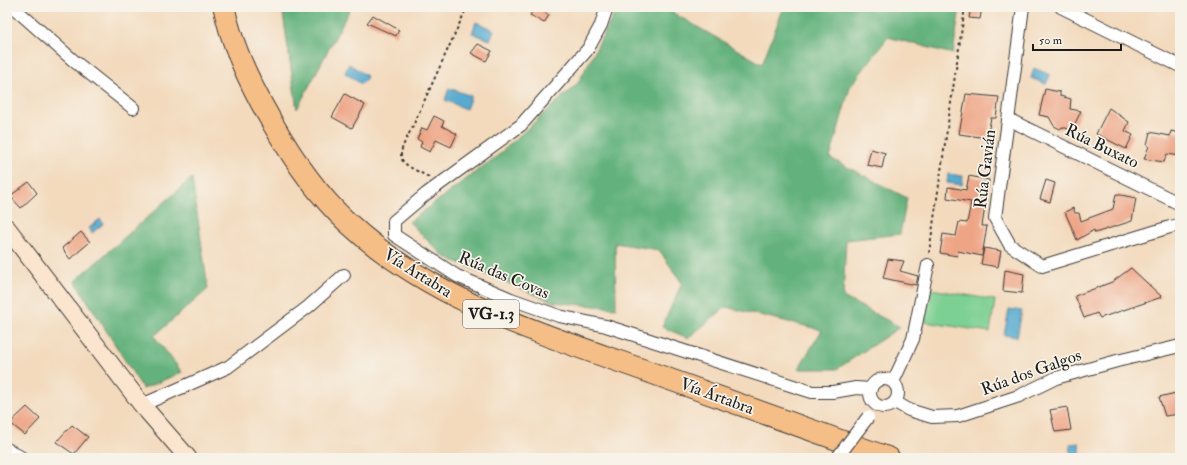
<svg xmlns="http://www.w3.org/2000/svg" width="1187" height="465" viewBox="0 0 1187 465" font-family="'IM FELL Double Pica',serif">
  <rect width="100%" height="100%" fill="#f7f3e8"/>
  <filter id="ink" filterUnits="userSpaceOnUse"><feTurbulence type="fractalNoise" baseFrequency=".025" numOctaves="2"/><feDisplacementMap in="SourceGraphic" scale="8" xChannelSelector="R" yChannelSelector="G"/><feConvolveMatrix kernelMatrix="1 2 1 2 8 2 1 2 1" color-interpolation-filters="sRGB"/></filter>
  <filter id="wash" filterUnits="userSpaceOnUse"><feTurbulence type="fractalNoise" baseFrequency=".012" numOctaves="4" result="noise"/><feDisplacementMap in="SourceGraphic" scale="16" xChannelSelector="R" yChannelSelector="G"/><feGaussianBlur stdDeviation="0.9" result="paint"/><feColorMatrix in="noise" values="0 0 0 0 0 0 0 0 0 0 0 0 0 0 0 0 0 1.4 0 .05"/><feComposite in="paint" operator="in"/></filter>
  <g filter="url(#wash)">
    <rect width="100%" height="100%" fill="#f3dabd"/>
    <path fill="#7bd093" stroke="#4c7658" d="M931,289L995,300L990,332L925,322Z"/>
    <path fill="#64b27d" stroke="#40674c" d="M282,7H351L297,109Z
      M618,7H663L762,64L784,7H960L953,54L888,37L850,87L830,158L907,198L900,234L846,240L843,297L900,327L837,369H798L822,330L726,307L688,338L662,327L682,283L659,250L615,243L616,308L553,302L443,256L409,222L497,156L578,83Z
      M192,178L208,289L154,336L182,372L143,389L75,281Z"/>
    <path fill="#55abd1" stroke="#386476" d="M476,22L494,30L490,40L472,33Z
      M349,64L367,76L365,81L361,84L345,73Z
      M1034,68L1050,75L1046,84L1031,78Z
      M449,88L471,96L466,109L445,100Z
      M948,174L963,176L962,185L947,183Z
      M100,219L103,224L92,233L89,228Z
      M1009,309L1022,311L1017,337L1004,335Z
      M1079,443L1081,458H1072L1070,444Z"/>
    <g id="blocks">
      <path fill="#eea586" d="M535,7L549,15L544,23L530,15Z
        M971,7H982L980,19L969,18Z
        M373,15L399,30L396,36L367,23Z
        M478,44L492,51L486,61L471,53Z
        M1045,89L1060,92V96L1071,99L1070,109L1081,111L1072,130L1062,127L1060,129L1054,126L1049,117L1039,115Z
        M345,94L365,105L352,128L332,117Z
        M966,94L999,97L996,118H991L987,138L959,134Z
        M1109,108L1129,122L1125,131L1133,135L1126,149L1096,134Z
        M434,116L444,121L442,126L457,134L451,147L436,140L430,152L420,147L422,142L417,139L422,128L427,130Z
        M1171,131L1180,133V156L1167,154L1164,162L1144,159L1149,146L1147,145L1150,132L1170,136Z
        M871,149L885,153L882,168L867,165Z
        M969,176L989,180L982,226H987L982,256L958,251L957,256L940,253L943,234L956,236L959,222L967,223L971,202L947,198L948,187L966,190Z
        M1046,180L1055,183L1050,202L1040,199Z
        M29,182L37,193L21,208L10,196Z
        M1116,194L1136,198L1132,221L1095,233L1094,230L1077,240L1065,212L1073,208L1075,213H1079L1081,221L1113,209Z
        M81,232L90,242L70,259L62,248Z
        M984,248L1001,251L998,267L981,264Z
        M888,259L904,261L900,271L918,276L916,285L883,278Z
        M1131,268L1162,297L1100,318L1097,313L1084,318L1075,296L1112,282Z
        M1005,270L1024,274L1022,293L1003,291Z
        M1180,392V414L1165,416L1159,397Z
        M27,407L40,419L25,435L10,423Z
        M1067,407L1071,430L1055,432L1050,410Z
        M72,425L88,437L74,454L56,442Z"/>
    </g>
  </g>
  <g filter="url(#ink)">
    <use href="#blocks" fill-opacity="0" stroke="#3c3834" stroke-width="1"/>
    <g fill="none" stroke-linecap="round" stroke-linejoin="round">
      <defs>
        <path id="street" d="M13,7L74,61L133,108
          M607,7L601,25L588,49L521,125L426,194L394,221V235L457,276L511,299L559,316L606,326L812,392H833L856,388L871,389
          M1023,7L995,218L1010,245L1042,266L1170,227L1180,225
          M1061,7L1180,66
          M1008,119L1180,204
          M870 393a14 14 0 1 1 28 0a14 14 0 1 1-28 0Z
          M893,382L913,339L928,265
          M895,402L909,410L932,417L958,416L1019,396L1056,378L1117,361L1180,346
          M142,405L228,367L308,307L344,275
          M7,449L22,458"/>
        <path id="secondary" d="M7,228L142,405L188,458"/>
        <path id="highway" d="M224,7C232,48 252,88 273,124C293,159 317,194 347,222C431,301 543,334 649,372C729,400 809,429 889,458"/>
      </defs>
      <use href="#street" stroke="#3c3834" stroke-width="14"/>
      <use href="#secondary" stroke="#3c3834" stroke-width="19"/>
      <use href="#highway" stroke="#3c3834" stroke-width="23"/>
      <path stroke="#3c3834" stroke-width="2" stroke-dasharray="3 3" stroke-linecap="butt" d="M429,177C397,161 394,161 412,128L467,7
        M929,253L965,7"/>
      <use href="#street" stroke="#fff" stroke-width="12"/>
      <use href="#secondary" stroke="#fbe5cf" stroke-width="17"/>
      <use href="#highway" stroke="#f6be87" stroke-width="21"/>
      <defs>
        <path id="street-bridge" d="M837,458L868,417"/>
      </defs>
      <use href="#street-bridge" stroke="#3c3834" stroke-width="14" stroke-linecap="butt"/>
      <use href="#street-bridge" stroke="#fff" stroke-width="12"/>
    </g>
  </g>
  <g text-anchor="middle" dominant-baseline="central" stroke-width="3.5" stroke-linejoin="round" paint-order="stroke">
    <rect fill="#f7f3e8" stroke="#5e5c59" stroke-width="1" x="463" y="300" width="56" height="28" rx="3"/>
    <g font-size="16" font-weight="bold" fill="#1c1c1c">
      <text x="491" y="314">VG-1.3</text>
    </g>
    <g font-size="17" fill="#1c1c1c" stroke="#f7f3e8">
      <text transform="translate(1102 146) rotate(26)">Rúa Buxato</text>
      <text transform="translate(985 169) rotate(-83)">Rúa Gavián</text>
      <text transform="translate(418 273) rotate(32)">Vía Ártabra</text>
      <text transform="translate(504 275) rotate(23)">Rúa das Covas</text>
      <text transform="translate(1031 372) rotate(-20)">Rúa dos Galgos</text>
      <text transform="translate(717 396) rotate(20)">Vía Ártabra</text>
    </g>
  </g>
  <rect width="1187" height="465" fill="none" stroke="#f7f3e8" stroke-width="24"/>
  <path d="M1033 44v6h88v-6" fill="none" stroke="#1c1c1c" stroke-width="2"/>
  <text x="1039" y="44" font-size="12" fill="#1c1c1c" stroke="#f7f3e8" stroke-width="3" paint-order="stroke">50 m</text>
</svg>
